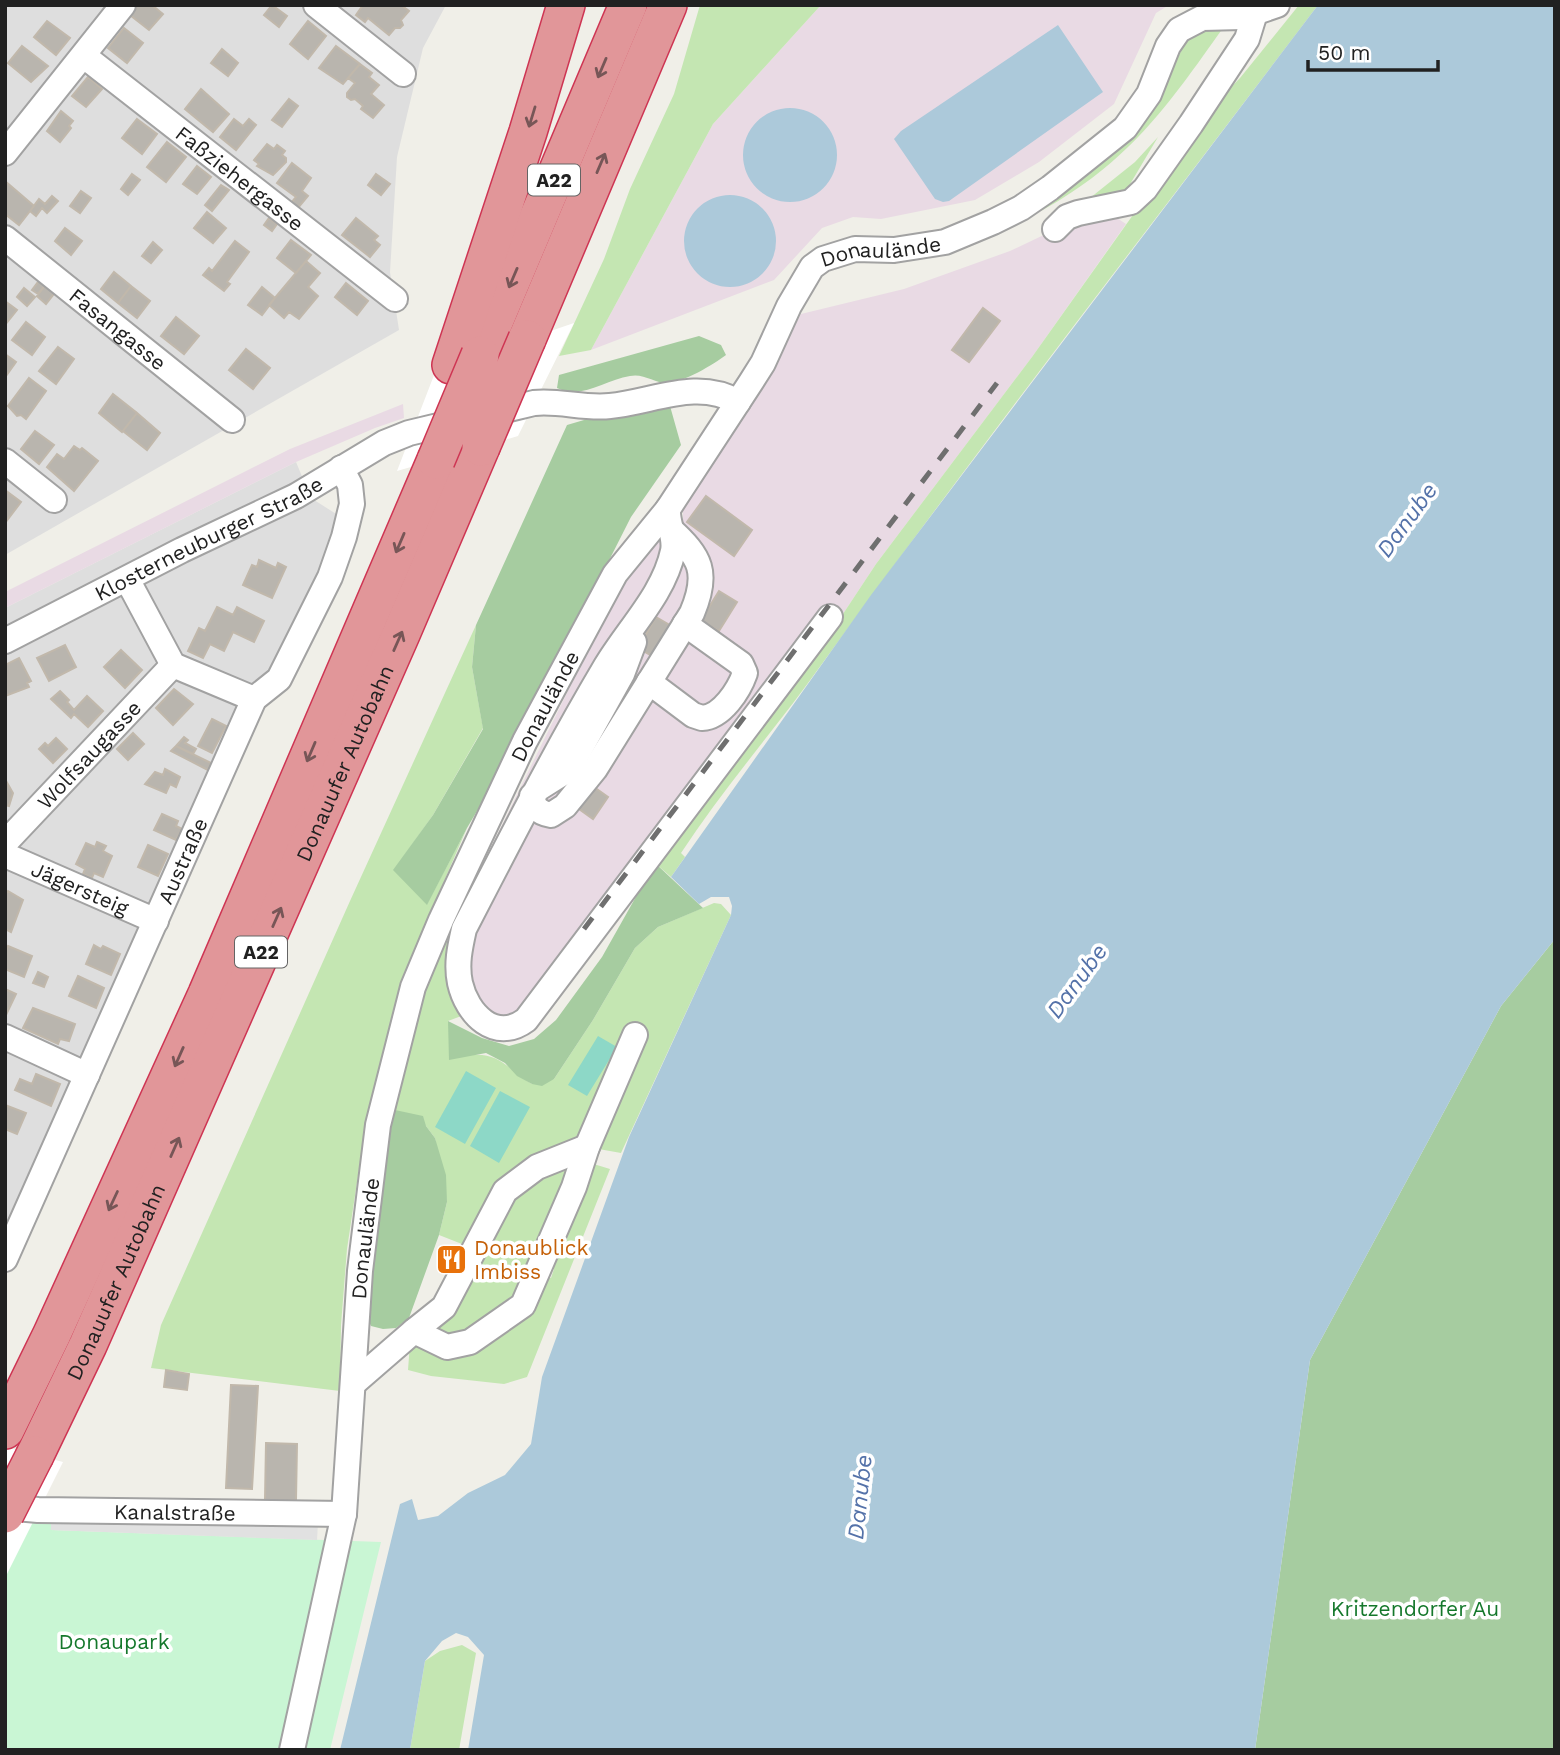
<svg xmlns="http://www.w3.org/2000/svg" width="1560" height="1755" viewBox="0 0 1560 1755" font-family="'Work Sans',sans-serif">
  <rect width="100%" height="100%" fill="#f0efe8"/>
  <path fill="#dedede" d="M8,5H446L423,48L397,157L390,272L399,330L5,555V9Z
    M296,462L311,498L344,519L5,1276V608Z"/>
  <path fill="#e9dae4" d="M821,5H1169L1156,13L1114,104L1039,162L975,200L881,219L853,217L822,228L774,280L591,350L713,124Z
    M1111,214L1126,224L1032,357L876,564L839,620L524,1029L464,1015L467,896L627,571L648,546L683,519V505L777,357L801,314L904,289L1010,251L1071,222Z
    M403,404L404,418L375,428L296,462L5,608V592L290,449Z"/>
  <path fill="#c4e6b2" d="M700,5H821L713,124L591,350L559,356L604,259L630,189L674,94Z
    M1299,5H1318C1153,223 985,439 824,661C778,726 725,786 681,853L685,857L671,877L655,863L839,620L876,564L1032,357L1204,115L1240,78Z
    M1223,28C1167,107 1128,163 1041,211L1161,95L1184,44L1193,36L1206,31Z
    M1158,137L1123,196L1080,206L1135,162Z
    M476,625L472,667L483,728L433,815L394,870L427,904L467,828L411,958L363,1142L347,1249L341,1325L340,1391L151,1368L161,1325L350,901Z
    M714,903L721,904L731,915L621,1153L593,1148L581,1136L559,1150L467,1246L439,1235L447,1202L435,1138L426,1126L395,1110L408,1034L444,936L450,945L464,1015L448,1021L470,1055C501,1052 508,1070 532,1084L554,1079L593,1020L635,948L658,927Z
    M587,1162L610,1169L527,1377L504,1384L431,1376L408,1370L410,1343L451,1352L541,1276L551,1278L554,1269L546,1265Z
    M572,1165L521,1297L449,1343L433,1326L520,1185Z
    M462,1645L476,1653L459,1750H410L425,1661L440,1651Z"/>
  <path fill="#a6cca0" d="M699,336L721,345L726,355C714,364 683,383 667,383C655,383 643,373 630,376C605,380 582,400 557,388L559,375Z
    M670,406L681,445L631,517L512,752L467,828L427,905L393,870L433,815L483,729L472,667L476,625L567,425L584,420Z
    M655,863L703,908L658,927L635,948L593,1020L554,1079L542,1086L532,1084L517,1076L505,1063L486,1053L449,1060L448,1021L482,1038L509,1046L534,1039L556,1020L602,957Z
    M1555,939V1750H1255L1310,1360L1501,1006Z
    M395,1110L423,1116L426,1126L435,1138L446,1175L447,1202L439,1235L409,1318L396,1328L383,1329L371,1326L366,1315L389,1135Z"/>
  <path fill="#c9f6d4" d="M5,1515L51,1519V1530L381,1542L330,1750H5Z"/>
  <path fill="#8dd8c7" d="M598,1036L617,1047L587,1096L568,1085Z
    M466,1071L496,1088L465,1144L435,1127Z
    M500,1091L530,1107L499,1163L470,1146Z"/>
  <path fill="#e1e1e1" d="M51,1519L318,1523L317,1540L51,1530Z"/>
  <path fill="#acc9da" d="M1318,5H1555V939L1501,1006L1310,1360L1255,1750H468L484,1655L468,1637L456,1633L442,1641L425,1661L410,1750H340L400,1504L412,1499L418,1520L438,1516L468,1493L505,1475L531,1444L542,1377L629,1137L731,915L732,906L729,897H711L699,904L671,877L871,595Z
    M1058,25L1103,92L949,201L943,202L935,199L894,139L901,131Z
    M743 155a47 47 0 1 1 94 0a47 47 0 1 1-94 0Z
    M684 241a46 46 0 1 1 92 0a46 46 0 1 1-92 0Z"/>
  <path fill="#fff" d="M574,323L518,436L397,471L436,370Z
    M5,1447L63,1462L7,1574L5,1573Z"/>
  <path fill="#b9b5ae" stroke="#c1b8ab" stroke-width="2" d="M138,5H152L163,14L149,30L130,15Z
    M272,5L287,16L279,27L264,15Z
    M363,5H401L409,11L401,20L403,25L400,28H395L389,35L368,18L365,22L356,15Z
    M47,21L70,38L56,55L34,37Z
    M308,21L326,36L308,59L290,44Z
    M124,28L143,43L127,63L108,48Z
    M22,46L48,66L31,82L8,63Z
    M336,46L360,64L343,84L319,68Z
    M222,49L238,63L228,76L211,63Z
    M360,64L372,73L369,77L379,85L371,94L384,105L373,118L361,109L363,106L355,99L351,100L347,97V93L355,83L348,78Z
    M88,77L102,89L86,107L72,96Z
    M201,89L229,114L213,132L185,109Z
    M289,99L298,106L282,127L272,120Z
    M61,111L73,121L69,126L71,128L60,142L47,131Z
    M137,119L157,134L142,154L122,138Z
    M234,119L243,126L249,119L256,125L236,150L220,137Z
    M167,142L186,157L166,182L147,167Z
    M267,144L274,149L277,145L285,151L282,155L286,158V162L273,175L257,166L259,164L254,160Z
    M292,163L311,178L302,191L308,196L298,208L291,203L296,197L277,183Z
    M197,166L211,177L197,194L183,184Z
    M132,174L140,180L128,195L121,189Z
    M376,174L390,184L381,195L368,185Z
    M5,181L34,206L19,225L5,214Z
    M221,185L229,190L212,211L205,205Z
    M81,191L91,198L80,213L70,206Z
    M52,196L58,201L47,213L42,208L36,216L30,211L39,199L45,204Z
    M207,212L226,228L213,243L194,228Z
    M269,218L277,224L272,231L264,225Z
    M356,218L378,236L374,240L380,245L370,257L342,235Z
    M65,228L82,241L71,255L55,241Z
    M291,240L311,255L296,273L277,258Z
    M235,241L249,252L227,282L230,284L224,291L203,275L209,268L212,271Z
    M153,242L162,250L151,263L142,256Z
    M306,261L320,273L308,287L318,296L299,319L289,312L284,318L269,305Z
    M114,272L131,286L118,303L101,289Z
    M41,278L47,283L38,294L32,290Z
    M47,283L57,290L46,304L37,296Z
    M346,283L368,301L357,315L335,297Z
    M131,286L150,301L137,318L118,303Z
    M262,287L275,298L262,315L248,305Z
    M24,288L35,297L27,306L17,297Z
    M5,301L17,310L5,325Z
    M983,308L1000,321L969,362L952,350Z
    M176,317L199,336L184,354L161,336Z
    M26,322L45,337L32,355L12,340Z
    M58,347L74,359L56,384L39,371Z
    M246,349L270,368L253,389L229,370Z
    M5,354L16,362L6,376L5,375Z
    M29,378L46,391L26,419L21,415L17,416L8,406Z
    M113,394L137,413L122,432L99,413Z
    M137,413L160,433L147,450L123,431Z
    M35,431L54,445L39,464L21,449Z
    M74,446L80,450L82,448L98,461L74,491L47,467L57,454L64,459Z
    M5,490L21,502L5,523Z
    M706,496L752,530L734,556L687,522Z
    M259,560L276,568L278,563L286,567L272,598L243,585L252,565L257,567Z
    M719,591L737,602L719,631L701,620Z
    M217,607L233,615L237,607L264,621L254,642L233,632L224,651L210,644L203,658L188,651L199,628L205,631Z
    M656,617L675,628L657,659L638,648Z
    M65,645L76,667L49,681L37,658Z
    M121,650L142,670L125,688L104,667Z
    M19,658L31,681L27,683L29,687L5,696V665Z
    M174,689L193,704L173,725L156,708Z
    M60,691L69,700L67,702L74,710L87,696L103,711L88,727L74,714L71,718L51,699Z
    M212,719L226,726L212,753L198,746Z
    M133,733L144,744L128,760L117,749Z
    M184,737L188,740L185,743L196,749L193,754L176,746Z
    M56,738L67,749L53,763L39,749L45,743L48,746Z
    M176,746L211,763L208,770L171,751Z
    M165,769L180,777L176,787L170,784L166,793L145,784L155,772L163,775Z
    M5,779L13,793L9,806L5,805Z
    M594,787L608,797L593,819L579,809Z
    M162,814L178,821L176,826L182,829L176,840L154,830Z
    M97,842L106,846L103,851L112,856L103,877L94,873L92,878L83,874L85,869L76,864L86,843L95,847Z
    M148,845L168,854L158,876L138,867Z
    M8,891L23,900L11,932L5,929V894Z
    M94,945L101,949L103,946L120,954L111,975L86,964Z
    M8,946L32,956L24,977L5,969V953Z
    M38,972L48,977L44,987L33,983Z
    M78,976L104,988L96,1008L69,996Z
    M5,989L16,994L5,1017Z
    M33,1008L75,1024L69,1041L60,1039L58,1044L23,1028Z
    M36,1074L60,1084L51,1106L15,1090L20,1079L32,1084Z
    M5,1105L26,1113L17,1134L5,1129Z
    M166,1370L189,1374L187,1390L164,1387Z
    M231,1385L258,1386L252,1489L226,1488Z
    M266,1443L297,1444L296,1500H265Z"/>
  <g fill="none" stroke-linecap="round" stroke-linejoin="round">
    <defs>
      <g id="minor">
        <path d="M316,5L403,74"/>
        <path id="s1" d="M84,56L395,299"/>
        <path d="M5,153L123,5"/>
        <path d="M1055,229L1067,217L1078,213L1131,202L1145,189L1191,124L1247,39L1255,13"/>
        <path id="s2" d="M5,238L232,420"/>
        <path d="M5,461L54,500"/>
        <path d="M668,509C667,524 676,537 673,551C664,594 628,629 606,666C555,752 510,840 464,929C460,947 456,964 460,983C467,1014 495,1043 526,1020L830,617"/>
        <path d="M127,579L173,665L254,699"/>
        <path id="s3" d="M5,641L182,550L296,496L384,443L409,433L534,403C559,400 584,409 610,406C653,402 697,378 738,402"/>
        <path d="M649,682L693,715L702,718C722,717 739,690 745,673L741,664L685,624"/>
        <path d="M539,788L566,771L574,760L622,674L634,642"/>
        <path d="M532,796C533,808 540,813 551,815L565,806L595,769L692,613C709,573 701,557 670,529"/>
        <path id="s4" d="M5,843L173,665"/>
        <path id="s5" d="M5,855L156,921"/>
        <path d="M5,1037L87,1075"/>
        <path id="s6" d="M5,1259L254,699L279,679L330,577L344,537L352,504L350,485L341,468"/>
        <path d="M414,1331L444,1307L505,1191L537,1167L587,1147"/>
        <path d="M354,1383L414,1331L447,1347L470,1342L523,1305L574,1187L587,1147L635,1035"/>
        <path id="s7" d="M5,1507L38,1510L344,1514"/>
        <path id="s8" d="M292,1750L344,1514L360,1271L378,1125L413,987L441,920L525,741L615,574L668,509L751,382L763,363L789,306L812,267L823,259L855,249L894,250L945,242L993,222L1021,208L1050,188L1125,128L1149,94L1168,46L1179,30L1202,18L1242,17L1277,5"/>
      </g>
      <g id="highway">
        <path d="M527,339L668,5"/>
        <path d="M480,355L628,5"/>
        <path d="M451,365L528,132L566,5"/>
        <path d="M5,1430L52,1334L207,994L436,460"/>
        <path id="s9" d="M35,1455L88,1345L401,634L481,447"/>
      </g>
    </defs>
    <use href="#minor" stroke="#a2a2a2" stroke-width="28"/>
    <use href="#highway" stroke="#ce3553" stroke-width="40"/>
    <use href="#minor" stroke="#fff" stroke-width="24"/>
    <use href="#highway" stroke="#e19699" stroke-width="37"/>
    <path stroke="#6f6f6f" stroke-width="5" stroke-dasharray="14 14" stroke-linecap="butt" d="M584,929L997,383"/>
    <defs>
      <path id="highway-bridge" d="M481,447L527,339
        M436,460L480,355
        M5,1514L35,1455"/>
    </defs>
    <use href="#highway-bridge" stroke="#ce3553" stroke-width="40" stroke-linecap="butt"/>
    <use href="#highway-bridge" stroke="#e19699" stroke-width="37"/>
  </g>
  <defs><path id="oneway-shaft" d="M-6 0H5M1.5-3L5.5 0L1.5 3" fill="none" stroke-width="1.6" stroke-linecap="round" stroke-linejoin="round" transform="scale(1.75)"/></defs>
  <g stroke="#775657">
    <use href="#oneway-shaft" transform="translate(602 68) rotate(113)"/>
    <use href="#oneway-shaft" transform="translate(532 117) rotate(107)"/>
    <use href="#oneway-shaft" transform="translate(601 163) rotate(-67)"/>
    <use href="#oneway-shaft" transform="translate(513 278) rotate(113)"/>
    <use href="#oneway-shaft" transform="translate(400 543) rotate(113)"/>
    <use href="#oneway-shaft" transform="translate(398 641) rotate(-66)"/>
    <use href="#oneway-shaft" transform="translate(311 752) rotate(113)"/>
    <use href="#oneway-shaft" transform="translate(277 917) rotate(-66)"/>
    <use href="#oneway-shaft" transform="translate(179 1057) rotate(114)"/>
    <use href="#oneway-shaft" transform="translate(175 1147) rotate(-66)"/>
    <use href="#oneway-shaft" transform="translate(113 1201) rotate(115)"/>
  </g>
  <defs>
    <symbol id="restaurant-square" viewBox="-11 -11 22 22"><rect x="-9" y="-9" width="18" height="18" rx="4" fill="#e8710a" stroke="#fff"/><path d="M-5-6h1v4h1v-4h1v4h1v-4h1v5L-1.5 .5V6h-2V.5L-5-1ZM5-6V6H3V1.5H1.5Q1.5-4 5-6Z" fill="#fff"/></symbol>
  </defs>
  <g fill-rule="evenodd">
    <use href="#restaurant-square" x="434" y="1242" width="35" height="35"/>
  </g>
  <g text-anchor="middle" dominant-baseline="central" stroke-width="7" stroke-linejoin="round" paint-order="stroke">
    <g fill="#fff" stroke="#646464" stroke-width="2">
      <rect x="528" y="164.5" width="52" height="31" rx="5"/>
      <rect x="235" y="936.5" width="52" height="31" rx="5"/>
    </g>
    <g font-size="19" font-weight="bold" fill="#212121">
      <text x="554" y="180">A22</text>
      <text x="261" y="952">A22</text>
    </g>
    <g font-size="21" fill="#212121" stroke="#fff">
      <text stroke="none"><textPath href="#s1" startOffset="198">Faßziehergasse</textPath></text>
      <text stroke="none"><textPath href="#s8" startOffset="1673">Donaulände</textPath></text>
      <text stroke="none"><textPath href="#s2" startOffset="145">Fasangasse</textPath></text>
      <text stroke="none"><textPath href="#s3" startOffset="228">Klosterneuburger Straße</textPath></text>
      <text stroke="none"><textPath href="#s8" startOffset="1085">Donaulände</textPath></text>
      <text stroke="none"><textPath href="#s4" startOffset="122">Wolfsaugasse</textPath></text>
      <text stroke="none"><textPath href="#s9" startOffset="758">Donauufer Autobahn</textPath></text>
      <text stroke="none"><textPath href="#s6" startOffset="436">Austraße</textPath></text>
      <text stroke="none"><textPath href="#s5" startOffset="82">Jägersteig</textPath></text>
      <text stroke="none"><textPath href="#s8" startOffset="518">Donaulände</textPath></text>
      <text stroke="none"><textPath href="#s9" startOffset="191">Donauufer Autobahn</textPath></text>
      <text stroke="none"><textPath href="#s7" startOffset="170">Kanalstraße</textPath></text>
    </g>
    <g font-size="21" fill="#c56008" stroke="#fff" text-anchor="start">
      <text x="474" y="1247">Donaublick<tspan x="474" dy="24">Imbiss</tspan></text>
    </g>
    <g font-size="21" fill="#15782c" stroke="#fff">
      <text x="1415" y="1608">Kritzendorfer Au</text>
      <text x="114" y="1641">Donaupark</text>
    </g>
    <g font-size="23" font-style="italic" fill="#5472a9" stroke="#fff">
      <text transform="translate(1407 520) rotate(-54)">Danube</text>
      <text transform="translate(1077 981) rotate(-54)">Danube</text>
      <text transform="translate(860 1497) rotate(-84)">Danube</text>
    </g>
  </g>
  <rect width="1560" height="1755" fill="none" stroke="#212121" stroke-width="14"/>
  <path d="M1308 60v10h130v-10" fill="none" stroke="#212121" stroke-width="3.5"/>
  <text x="1318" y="60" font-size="21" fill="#212121" stroke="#ffffff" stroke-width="5" paint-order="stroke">50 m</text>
</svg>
